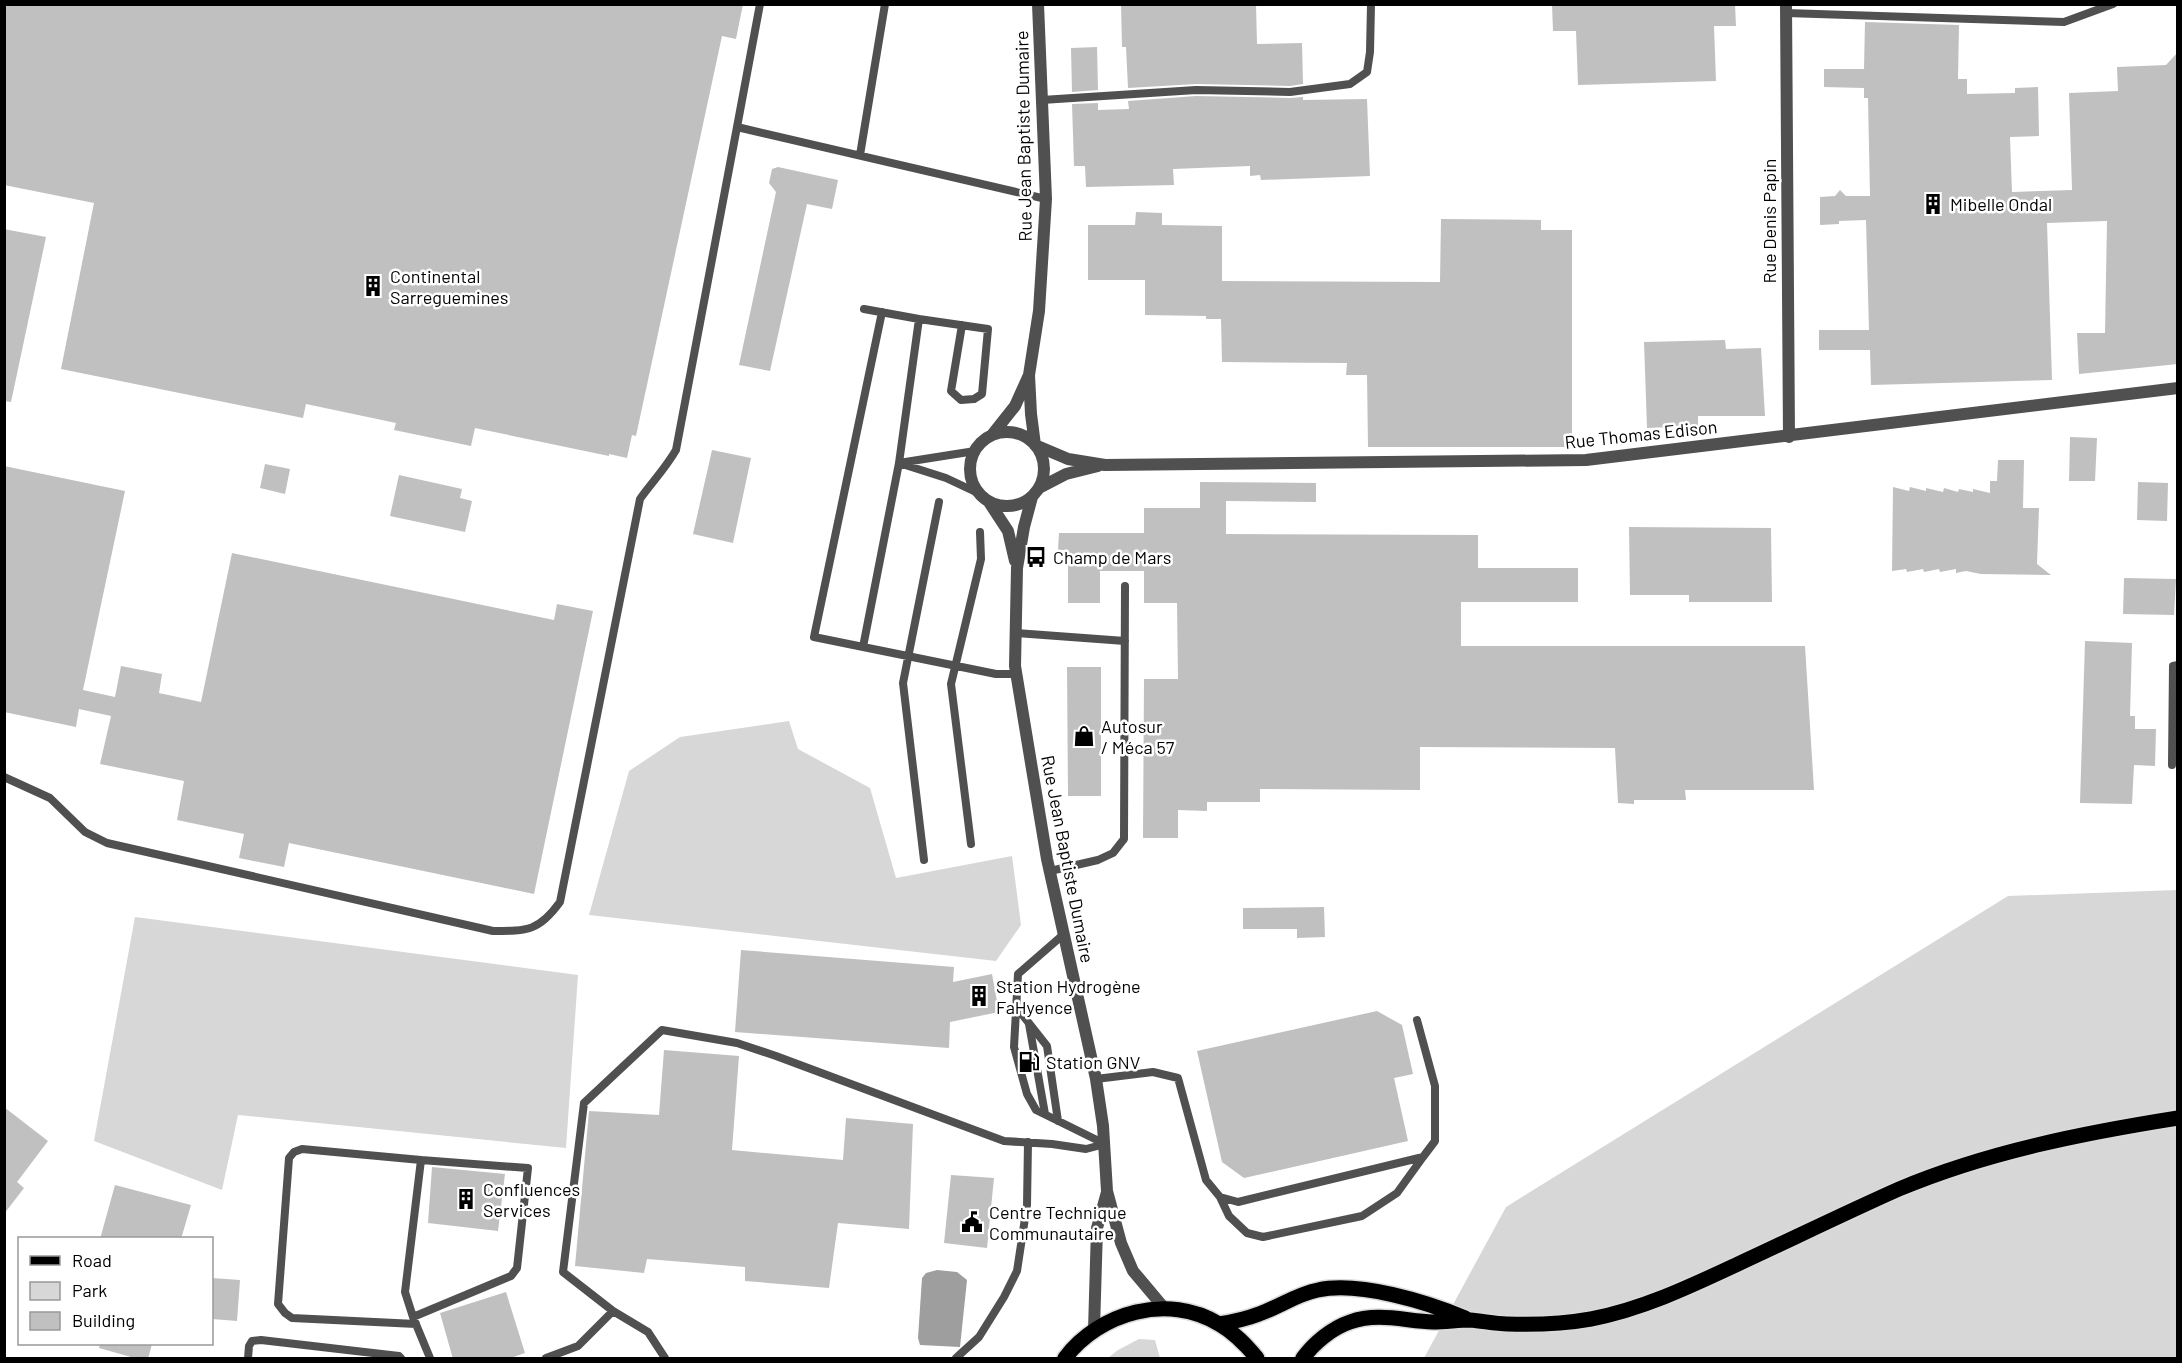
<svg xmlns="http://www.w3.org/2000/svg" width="2182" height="1363" viewBox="0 0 2182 1363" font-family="Barlow,sans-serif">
  <rect width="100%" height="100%" fill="#fff"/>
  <path fill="#d7d7d7" d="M789,721L798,749L870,788L896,878L1012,856L1021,925L996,961L589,915L629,771L680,737Z
    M2177,890V1358H1424L1506,1207L2008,896Z
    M135,917L578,975L566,1148L238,1115L222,1190L94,1141Z
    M1139,1339L1155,1340L1160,1358H1108L1118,1350Z"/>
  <path fill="#9e9e9e" d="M937,1270L957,1272L967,1280L960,1347L920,1345L918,1338L922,1278L926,1273Z"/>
  <path fill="#c0c0c0" d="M4,4H743L736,39L722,36L636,436L632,435L627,458L609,454V456L475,428L471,446L394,430L396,423L306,404L303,418L61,369L94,203L4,185Z
    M1121,4H1256L1257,44L1302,43L1303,84L1290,86L1196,84L1128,88L1126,47H1122Z
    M1552,4H1735L1736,26H1714L1716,81L1578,85L1576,31H1553Z
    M1865,22L1959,25L1958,79H1967V94L2015,93V88L2038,87L2039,136L2010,137L2012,192L2072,190L2069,93L2118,91L2117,67L2166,65L2178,52V364L2079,374L2077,333H2105L2107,221L2047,223L2052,380L1871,385L1870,350H1819V330H1869L1866,220L1839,221V224L1820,225V197L1835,196L1840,190L1846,196H1870L1868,98H1864V88L1824,87V69H1864Z
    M1097,47L1098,90L1072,92L1071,48Z
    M1196,96L1290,98L1303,97V100L1367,99L1370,176L1261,180L1260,175L1250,176V166L1173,169L1174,185L1086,187L1085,166H1074L1072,104L1098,103V110L1129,109L1128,101Z
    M778,167L838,180L832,209L807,204L770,371L739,365L776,192L769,183L772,169Z
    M1136,212L1162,213V225L1222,226V281L1440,282L1441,219L1541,220V230H1572V447H1368L1367,375H1346L1347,363L1222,362L1221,319H1206V316L1145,315V280H1088V225H1135Z
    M4,229L46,237L11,402L4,401Z
    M1725,340L1726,349L1761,348L1765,416H1698V426L1647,428L1644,342Z
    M2070,437L2097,438L2095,481H2069Z
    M712,450L751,458L733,543L693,534Z
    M1998,460H2024L2023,508H2039L2037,564L2051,575L1981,574L1966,571L1956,573V569L1940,572L1939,569L1924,572L1923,569L1907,572L1906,569L1892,571L1893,487L1909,491L1910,487L1926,491V488L1943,492L1944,488L1958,492L1959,489L1973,492V489L1990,493V481H1997Z
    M265,464L290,469L285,494L260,488Z
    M4,466L125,491L83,690L115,697L121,666L162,674L159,693L201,702L232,553L554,620L557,604L593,611L534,894L289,843L284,867L239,858L244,834L177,820L184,781L100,764L111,716L79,709L76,727L4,712Z
    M399,475L462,489L460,498L472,501L465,532L390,516Z
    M1200,482L1316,483V502L1226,501V534L1478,535V568H1578V602H1461V646H1805L1814,790H1685L1686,800H1634V804L1618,803L1615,748L1420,747V790L1260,789V802H1207V811L1178,810V838H1143L1144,679H1178L1177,603H1144V571H1100V603H1068V550H1058L1059,533H1144V508H1200Z
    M2138,482L2168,483L2167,521L2137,520Z
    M1629,527L1771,528L1772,602H1689V595H1630Z
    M2124,578L2176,579L2174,615L2123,614Z
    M2085,641L2132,643L2130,716H2135V729H2156L2155,766L2134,765L2132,804L2080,803Z
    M1067,667H1101V796H1068Z
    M1324,907L1325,937L1297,938V929H1243V908Z
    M741,950L954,967L953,982L992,974L999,1012L950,1022L949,1048L735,1032Z
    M1377,1011L1402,1025L1413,1074L1394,1078L1408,1141L1244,1178L1222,1162L1197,1051Z
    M664,1050L739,1056L732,1150L843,1160L846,1118L913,1124L909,1229L838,1223L829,1288L745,1281V1267L647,1259L644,1273L575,1266L589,1111L659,1115Z
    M4,1107L48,1141L17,1182L24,1188L4,1214Z
    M432,1167L505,1174L498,1231L428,1223Z
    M951,1175L994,1178L987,1248L944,1243Z
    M115,1185L191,1205L181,1239H100Z
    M212,1278L240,1280L237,1321L212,1319Z
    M506,1292L525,1353L508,1359H453L440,1313Z
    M100,1344H152L148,1359H138L99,1348Z"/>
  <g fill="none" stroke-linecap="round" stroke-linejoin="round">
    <defs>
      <path id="primary" d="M1219,1324C1232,1322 1246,1319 1259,1314C1279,1307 1297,1294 1318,1290C1359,1281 1427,1302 1465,1318
        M1065,1358C1100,1312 1168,1293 1219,1324C1235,1333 1246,1345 1257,1358
        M1303,1358C1314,1343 1332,1328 1350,1322C1378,1312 1405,1321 1433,1322C1446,1322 1458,1320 1470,1320C1483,1321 1495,1324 1507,1324C1535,1325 1563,1324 1591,1319C1643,1309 1691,1286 1738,1264C1792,1239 1845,1213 1899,1189C1987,1152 2083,1133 2178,1118"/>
    </defs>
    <use href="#primary" stroke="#dbdbdb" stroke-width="18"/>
    <path stroke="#505050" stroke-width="8" d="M1786,13L2064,22L2113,4
      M1042,100L1196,90L1290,92L1350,84L1367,72L1370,52L1371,4
      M737,127L760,4
      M860,155L885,4
      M864,309L919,319
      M882,312L814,637L996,674H1016
      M975,451L899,463L946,478L980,494
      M1016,633L1125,641
      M863,647L899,463L919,319L988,329L982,394L974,399L961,400L951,391L962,325
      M2172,765L2173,666L2178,665
      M4,777L50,798L85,832L107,843L493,931C528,931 539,931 560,902L640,499C652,482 665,469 676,450L737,127L1046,199
      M971,844L951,684L981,559L980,532
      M924,860L903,683L939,502
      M1050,871L1098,860L1113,853L1124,839L1125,586
      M1064,934L1018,974L1014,1047L1027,1094L1036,1110L1105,1144
      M1017,1008L1047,1046L1058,1121
      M1029,1024L1045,1114
      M1096,1079L1153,1072L1178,1078L1206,1180L1220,1197L1238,1202L1423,1157L1435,1141V1086L1417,1020
      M1220,1197L1229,1216L1247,1233L1263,1237L1362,1216L1397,1193L1423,1157
      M413,1317L511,1276L517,1268L528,1168L421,1160
      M416,1324L292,1318L285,1313L278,1304L289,1158L294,1152L302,1149L421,1160L405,1292L413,1317L430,1358
      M248,1358L249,1346L252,1341L261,1340L399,1356L401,1358
      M546,1358L578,1346L613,1311
      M665,1358L648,1332L613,1311L563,1272L584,1103L662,1030L737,1043L776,1056L1004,1141L1052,1144L1086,1149L1105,1144
      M956,1358L979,1337L1004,1297L1017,1271L1027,1205L1028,1142"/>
    <path stroke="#505050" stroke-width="12" d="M1786,4L1789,437
      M1029,375L1039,311L1046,199L1038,4
      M970 469a37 37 0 1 1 74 0a37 37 0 1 1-74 0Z
      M992,435L1015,406L1029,375L1031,414L1035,445L1068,459L1105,465L1586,460L2178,388
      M1039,488L1066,474L1098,466
      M1032,497L1024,527L1017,568L1015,666L1031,763L1047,859L1096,1079L1103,1126L1107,1191L1121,1243L1133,1271L1165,1309
      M989,502L1008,531L1015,561
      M1094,1330L1097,1228L1107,1192"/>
    <use href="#primary" stroke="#000" stroke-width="15"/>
  </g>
  <defs>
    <symbol id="building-bare" viewBox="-9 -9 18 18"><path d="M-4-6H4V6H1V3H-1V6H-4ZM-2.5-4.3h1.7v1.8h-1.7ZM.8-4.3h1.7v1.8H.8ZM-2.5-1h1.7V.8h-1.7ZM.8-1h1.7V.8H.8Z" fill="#000" stroke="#fff" stroke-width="2.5" paint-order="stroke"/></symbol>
    <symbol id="bus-bare" viewBox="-9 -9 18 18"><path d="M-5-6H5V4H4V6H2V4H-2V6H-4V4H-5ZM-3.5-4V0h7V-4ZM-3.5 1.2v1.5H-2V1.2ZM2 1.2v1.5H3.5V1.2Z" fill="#000" stroke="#fff" stroke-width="2.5" paint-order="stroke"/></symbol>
    <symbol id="shop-bare" viewBox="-9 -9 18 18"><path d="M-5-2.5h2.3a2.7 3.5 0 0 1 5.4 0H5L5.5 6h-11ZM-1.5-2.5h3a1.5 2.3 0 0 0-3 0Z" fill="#000" stroke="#fff" stroke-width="2.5" paint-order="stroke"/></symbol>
    <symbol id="fuel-bare" viewBox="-9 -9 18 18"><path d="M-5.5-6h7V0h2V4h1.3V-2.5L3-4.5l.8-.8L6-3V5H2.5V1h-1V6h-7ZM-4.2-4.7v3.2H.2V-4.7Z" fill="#000" stroke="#fff" stroke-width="2.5" paint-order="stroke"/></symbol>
    <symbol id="civic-bare" viewBox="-9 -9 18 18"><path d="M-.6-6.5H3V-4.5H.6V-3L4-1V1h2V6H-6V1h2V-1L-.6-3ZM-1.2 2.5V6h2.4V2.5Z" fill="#000" stroke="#fff" stroke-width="2.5" paint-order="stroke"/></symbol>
  </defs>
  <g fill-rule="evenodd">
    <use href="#building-bare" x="1918" y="189" width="30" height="30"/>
    <use href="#building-bare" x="358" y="271" width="30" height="30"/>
    <use href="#bus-bare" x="1021" y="542" width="30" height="30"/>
    <use href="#shop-bare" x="1069" y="721" width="30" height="30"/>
    <use href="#building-bare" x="964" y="981" width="30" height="30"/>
    <use href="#fuel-bare" x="1014" y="1047" width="30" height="30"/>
    <use href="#building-bare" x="451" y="1184" width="30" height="30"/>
    <use href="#civic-bare" x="957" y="1207" width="30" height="30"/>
  </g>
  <g text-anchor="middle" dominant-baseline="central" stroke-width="5" stroke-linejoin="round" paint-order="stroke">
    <g font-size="18" fill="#000" stroke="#fff">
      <text transform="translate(1023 136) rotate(-91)">Rue Jean Baptiste Dumaire</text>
      <text transform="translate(1769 221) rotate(-90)">Rue Denis Papin</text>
      <text transform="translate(1641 434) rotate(-6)">Rue Thomas Edison</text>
      <text transform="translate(1068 859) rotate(79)">Rue Jean Baptiste Dumaire</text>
    </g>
    <g font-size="18" fill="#000" stroke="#fff" text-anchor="start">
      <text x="1950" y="204">Mibelle Ondal</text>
      <text x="390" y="276">Continental<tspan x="390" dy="21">Sarreguemines</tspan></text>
      <text x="1053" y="557">Champ de Mars</text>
      <text x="1101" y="726">Autosur<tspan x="1101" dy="21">/ Méca 57</tspan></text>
      <text x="996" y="986">Station Hydrogène<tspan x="996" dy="21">FaHyence</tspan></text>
      <text x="1046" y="1062">Station GNV</text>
      <text x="483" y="1189">Confluences<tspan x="483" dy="21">Services</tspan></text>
      <text x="989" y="1212">Centre Technique<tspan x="989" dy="21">Communautaire</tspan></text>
    </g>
  </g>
  <rect width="2182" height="1363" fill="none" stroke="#000000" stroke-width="12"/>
  <rect x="18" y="1237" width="195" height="108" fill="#ffffff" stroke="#999999" stroke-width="1.5"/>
  <rect x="30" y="1256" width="30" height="9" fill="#000000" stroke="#999999" stroke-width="1.5"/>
  <text x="72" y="1267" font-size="18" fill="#000000">Road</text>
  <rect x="30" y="1282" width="30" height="18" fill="#d7d7d7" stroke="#999999" stroke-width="1.5"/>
  <text x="72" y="1297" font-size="18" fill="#000000">Park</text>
  <rect x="30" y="1312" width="30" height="18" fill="#c0c0c0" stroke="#999999" stroke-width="1.5"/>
  <text x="72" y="1327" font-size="18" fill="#000000">Building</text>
</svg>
